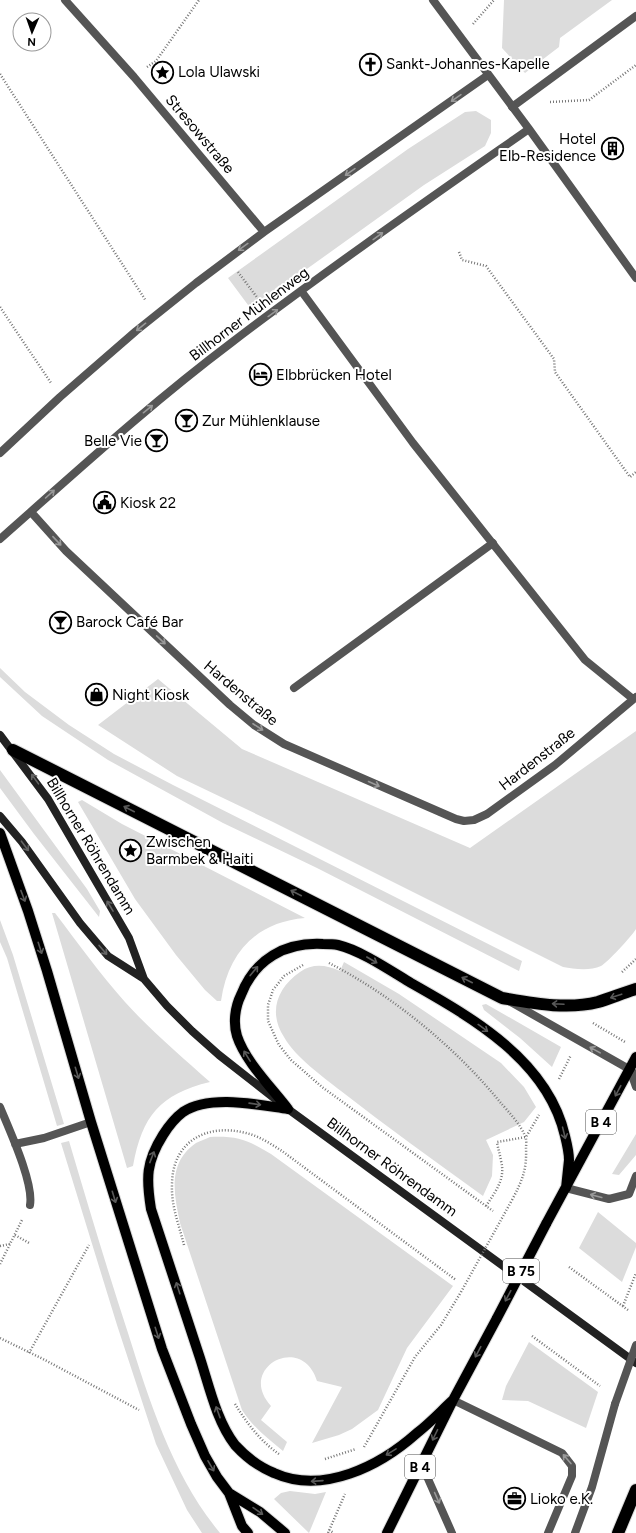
<svg xmlns="http://www.w3.org/2000/svg" width="636" height="1533" viewBox="0 0 636 1533" font-family="Figtree,sans-serif">
  <rect width="100%" height="100%" fill="#fff"/>
  <path fill="#dcdcdc" d="M504,0H612L560,38L559,47L525,73L502,48Z
    M476,111L491,120V133L485,146L424,185L251,309L228,278L408,149L465,112Z
    M0,668L25,692L69,725L114,754L173,785L522,961L519,971L317,868L223,823L108,760L42,716L0,677Z
    M158,679L242,749L470,848L636,731V929C632,936 607,963 601,966C590,971 574,969 563,967L273,822L177,776L98,725Z
    M0,770L87,889L100,911L99,917L34,834L0,788Z
    M82,800L122,824L305,918C256,922 228,953 221,1001H217L205,990L176,955L135,899L78,802Z
    M52,913H55C78,943 100,974 125,1002C151,1031 181,1056 210,1082C160,1094 142,1116 133,1166L127,1168Z
    M0,920L13,955L64,1124L57,1126L7,958L0,942Z
    M344,962L399,994L501,1063L524,1087L536,1107L524,1122L486,1140L493,1155L492,1176L483,1196C435,1161 387,1127 341,1091C322,1076 296,1058 284,1037C268,1012 277,988 300,972C313,963 326,965 340,971Z
    M486,1004L561,1047L552,1067L520,1038L484,1010L482,1005Z
    M636,1134V1155L619,1175L612,1174Z
    M210,1137C239,1136 247,1140 271,1154L453,1286L407,1348L378,1410L352,1429L339,1435L312,1443L342,1387L317,1381C302,1332 236,1368 271,1406L261,1420L287,1442L283,1451C267,1438 253,1427 242,1410L180,1223C174,1194 167,1163 196,1143C200,1141 206,1139 210,1137Z
    M69,1141C88,1205 107,1269 128,1333C150,1403 173,1476 220,1533H202L187,1510L156,1444L117,1325L61,1143Z
    M598,1212L636,1243V1247L622,1282L579,1248Z
    M529,1342L598,1392L586,1428L528,1401L502,1400L506,1386Z
    M290,1491L315,1494L326,1492L309,1533L274,1499L281,1493Z"/>
  <g fill="none" stroke-linecap="round" stroke-linejoin="round">
    <defs>
      <path id="primary" d="M0,833L28,911L47,971L91,1122L162,1349L191,1424L205,1456L217,1477L229,1493L242,1526L248,1533
        M288,1109C259,1105 210,1094 183,1112C175,1118 168,1127 163,1135C146,1162 146,1178 151,1209C167,1257 183,1306 199,1355C209,1385 216,1420 235,1445C246,1457 259,1467 274,1473C323,1495 380,1466 417,1433C430,1423 441,1411 453,1400
        M288,1109C272,1088 245,1061 237,1036C233,1023 235,1007 241,995C255,959 285,942 323,944C327,944 333,944 338,945C360,950 391,971 411,983C473,1018 548,1061 565,1136C567,1144 569,1152 569,1160C568,1169 567,1179 566,1188
        M546,1224L636,1057
        M229,1493L260,1512L285,1533
        M387,1533L453,1400L497,1318"/>
      <path id="highway" d="M13,750L502,998C532,1003 567,1010 598,1002C611,998 623,993 636,989
        M618,1533L636,1490"/>
    </defs>
    <use href="#primary" stroke="#dbdbdb" stroke-width="12"/>
    <use href="#highway" stroke="#dbdbdb" stroke-width="14"/>
    <path stroke="#777" stroke-width="2.5" stroke-dasharray="1 2" stroke-linecap="butt" d="M473,24L494,0
      M147,67L156,61L199,0
      M0,74L146,301
      M550,102L589,100L636,65
      M459,252L462,260L486,266L554,359L555,372L630,477L636,472
      M238,272L259,300
      M0,307L51,383
      M329,963C393,996 454,1046 500,1102C508,1111 521,1125 525,1136C527,1140 526,1145 526,1148C527,1170 522,1181 512,1200
      M303,965L284,976L273,990L268,1005V1021L279,1045L291,1060L322,1087L493,1211
      M622,972L636,959
      M593,1023L625,1042
      M559,1079L571,1055
      M486,1206C495,1192 506,1179 501,1161C500,1154 498,1149 497,1142L526,1137L539,1115
      M15,1235L29,1243
      M184,1245C179,1225 171,1205 172,1185C172,1141 207,1123 246,1133C259,1136 271,1144 282,1151L456,1280
      M0,1246L10,1244
      M0,1264L22,1220
      M569,1267L628,1310
      M623,1306L636,1273
      M532,1336L600,1386
      M0,1338L43,1359L139,1410
      M29,1353L89,1245
      M235,1404C246,1422 261,1442 279,1454
      M364,1447L415,1357L441,1325L461,1292
      M325,1459L356,1449
      M329,1530L334,1533
      M328,1533L345,1494"/>
    <path stroke="#555" stroke-width="8" d="M512,107L636,16
      M294,688L493,543
      M509,1001L629,1069L636,1075
      M630,1070L636,1087
      M0,1107C9,1129 34,1183 30,1205
      M15,1144L44,1138L91,1122
      M566,1188L609,1199L629,1194L636,1176
      M453,1400L562,1453L572,1466V1476L548,1533
      M421,1463L452,1533
      M575,1533L592,1487L615,1404"/>
    <path stroke="#555" stroke-width="8" d="M65,0L134,77L264,232
      M433,0L529,129L636,278
      M302,292L413,443L585,660L633,699
      M0,453L60,397L136,331L196,283L264,232L488,75
      M31,512L66,551L230,705L254,725L284,744L456,819L464,821L474,820L487,814L555,765L636,697
      M0,539C76,472 150,404 231,343C328,269 429,199 529,129"/>
    <path stroke="#222" stroke-width="8" d="M0,735L48,799L129,938L144,979
      M0,816L22,842L80,923L108,956L144,979L167,1006L192,1031L219,1055L288,1109L636,1363"/>
    <use href="#primary" stroke="#000" stroke-width="10"/>
    <use href="#highway" stroke="#000" stroke-width="12"/>
    <defs>
      <path id="primary-bridge" d="M497,1318L546,1224"/>
    </defs>
    <use href="#primary-bridge" stroke="#dbdbdb" stroke-width="12" stroke-linecap="butt"/>
    <path stroke="#777" stroke-width="2.5" stroke-dasharray="1 2" stroke-linecap="butt" d="M461,1292L512,1200"/>
    <path stroke="#555" stroke-width="8" d="M615,1404L636,1345"/>
    <use href="#primary-bridge" stroke="#000" stroke-width="10"/>
  </g>
  <defs><path id="oneway-shaft" d="M-6 0H5M1.5-3L5.5 0L1.5 3" fill="none" stroke-width="1.6" stroke-linecap="round" stroke-linejoin="round"/></defs>
  <g stroke="#999">
    <use href="#oneway-shaft" transform="translate(456 98) rotate(145)"/>
    <use href="#oneway-shaft" transform="translate(350 172) rotate(145)"/>
    <use href="#oneway-shaft" transform="translate(378 236) rotate(-36)"/>
    <use href="#oneway-shaft" transform="translate(243 247) rotate(144)"/>
    <use href="#oneway-shaft" transform="translate(273 313) rotate(-36)"/>
    <use href="#oneway-shaft" transform="translate(141 327) rotate(141)"/>
    <use href="#oneway-shaft" transform="translate(148 409) rotate(-39)"/>
    <use href="#oneway-shaft" transform="translate(50 494) rotate(-42)"/>
    <use href="#oneway-shaft" transform="translate(57 541) rotate(47)"/>
    <use href="#oneway-shaft" transform="translate(161 640) rotate(43)"/>
    <use href="#oneway-shaft" transform="translate(258 727) rotate(33)"/>
    <use href="#oneway-shaft" transform="translate(374 784) rotate(24)"/>
    <use href="#oneway-shaft" transform="translate(595 1050) rotate(-151)"/>
    <use href="#oneway-shaft" transform="translate(596 1196) rotate(-165)"/>
    <use href="#oneway-shaft" transform="translate(567 1459) rotate(-131)"/>
    <use href="#oneway-shaft" transform="translate(437 1498) rotate(66)"/>
  </g>
  <g stroke="#646464">
    <use href="#oneway-shaft" transform="translate(35 779) rotate(-126)"/>
    <use href="#oneway-shaft" transform="translate(25 846) rotate(53)"/>
    <use href="#oneway-shaft" transform="translate(110 906) rotate(-121)"/>
    <use href="#oneway-shaft" transform="translate(103 950) rotate(49)"/>
  </g>
  <g stroke="#595959">
    <use href="#oneway-shaft" transform="translate(129 809) rotate(-153)"/>
    <use href="#oneway-shaft" transform="translate(296 893) rotate(-153)"/>
    <use href="#oneway-shaft" transform="translate(23 896) rotate(69)"/>
    <use href="#oneway-shaft" transform="translate(40 948) rotate(72)"/>
    <use href="#oneway-shaft" transform="translate(372 960) rotate(30)"/>
    <use href="#oneway-shaft" transform="translate(254 971) rotate(-50)"/>
    <use href="#oneway-shaft" transform="translate(467 980) rotate(-153)"/>
    <use href="#oneway-shaft" transform="translate(616 996) rotate(162)"/>
    <use href="#oneway-shaft" transform="translate(558 1004) rotate(-177)"/>
    <use href="#oneway-shaft" transform="translate(483 1028) rotate(36)"/>
    <use href="#oneway-shaft" transform="translate(247 1056) rotate(-122)"/>
    <use href="#oneway-shaft" transform="translate(77 1073) rotate(73)"/>
    <use href="#oneway-shaft" transform="translate(618 1091) rotate(118)"/>
    <use href="#oneway-shaft" transform="translate(255 1104) rotate(8)"/>
    <use href="#oneway-shaft" transform="translate(564 1133) rotate(76)"/>
    <use href="#oneway-shaft" transform="translate(152 1157) rotate(-69)"/>
    <use href="#oneway-shaft" transform="translate(114 1197) rotate(73)"/>
    <use href="#oneway-shaft" transform="translate(178 1288) rotate(-108)"/>
    <use href="#oneway-shaft" transform="translate(508 1296) rotate(118)"/>
    <use href="#oneway-shaft" transform="translate(157 1333) rotate(72)"/>
    <use href="#oneway-shaft" transform="translate(478 1352) rotate(118)"/>
    <use href="#oneway-shaft" transform="translate(218 1412) rotate(-110)"/>
    <use href="#oneway-shaft" transform="translate(435 1435) rotate(116)"/>
    <use href="#oneway-shaft" transform="translate(391 1452) rotate(148)"/>
    <use href="#oneway-shaft" transform="translate(211 1466) rotate(60)"/>
    <use href="#oneway-shaft" transform="translate(317 1481) rotate(176)"/>
    <use href="#oneway-shaft" transform="translate(258 1511) rotate(35)"/>
  </g>
  <defs>
    <symbol id="church-ring" viewBox="-11 -11 22 22"><circle r="9.5" fill="#fff" stroke="#000" stroke-width="1.5"/><path d="M-1.2-6h2.4v3.5h3.3v2.4h-3.3V6h-2.4V-.1h-3.3v-2.4h3.3Z" fill="#000"/></symbol>
    <symbol id="sight-ring" viewBox="-11 -11 22 22"><circle r="9.5" fill="#fff" stroke="#000" stroke-width="1.5"/><path d="M0-6L1.8-2.2L6-1.7L2.9 1.2L3.7 5.4L0 3.3L-3.7 5.4L-2.9 1.2L-6-1.7L-1.8-2.2Z" fill="#000"/></symbol>
    <symbol id="building-ring" viewBox="-11 -11 22 22"><circle r="9.5" fill="#fff" stroke="#000" stroke-width="1.5"/><path d="M-4-6H4V6H1V3H-1V6H-4ZM-2.5-4.3h1.7v1.8h-1.7ZM.8-4.3h1.7v1.8H.8ZM-2.5-1h1.7V.8h-1.7ZM.8-1h1.7V.8H.8Z" fill="#000"/></symbol>
    <symbol id="hotel-ring" viewBox="-11 -11 22 22"><circle r="9.5" fill="#fff" stroke="#000" stroke-width="1.5"/><path d="M-6-4.5h1.5V1H6V5H4.5V3h-9V5H-6ZM-4 0a1.8 1.8 0 1 1 3.6 0ZM.5 0V-2.5h3Q6-2.5 6 0Z" fill="#000"/></symbol>
    <symbol id="bar-ring" viewBox="-11 -11 22 22"><circle r="9.5" fill="#fff" stroke="#000" stroke-width="1.5"/><path d="M-6-5H6L.8 .8V4.5H3.5V6h-7V4.5H-.8V.8Z" fill="#000"/></symbol>
    <symbol id="civic-ring" viewBox="-11 -11 22 22"><circle r="9.5" fill="#fff" stroke="#000" stroke-width="1.5"/><path d="M-.6-6.5H3V-4.5H.6V-3L4-1V1h2V6H-6V1h2V-1L-.6-3ZM-1.2 2.5V6h2.4V2.5Z" fill="#000"/></symbol>
    <symbol id="shop-ring" viewBox="-11 -11 22 22"><circle r="9.5" fill="#fff" stroke="#000" stroke-width="1.5"/><path d="M-5-2.5h2.3a2.7 3.5 0 0 1 5.4 0H5L5.5 6h-11ZM-1.5-2.5h3a1.5 2.3 0 0 0-3 0Z" fill="#000"/></symbol>
    <symbol id="office-ring" viewBox="-11 -11 22 22"><circle r="9.5" fill="#fff" stroke="#000" stroke-width="1.5"/><path d="M-6-3h4V-5.5h4V-3h4V5H-6ZM-1-4.5V-3h2v-1.5ZM-6 0V1H6V0Z" fill="#000"/></symbol>
  </defs>
  <g fill-rule="evenodd">
    <use href="#church-ring" x="358" y="52" width="25" height="25"/>
    <use href="#sight-ring" x="150" y="60" width="25" height="25"/>
    <use href="#building-ring" x="600" y="136" width="25" height="25"/>
    <use href="#hotel-ring" x="248" y="362" width="25" height="25"/>
    <use href="#bar-ring" x="174" y="408" width="25" height="25"/>
    <use href="#bar-ring" x="144" y="428" width="25" height="25"/>
    <use href="#civic-ring" x="92" y="490" width="25" height="25"/>
    <use href="#bar-ring" x="48" y="610" width="25" height="25"/>
    <use href="#shop-ring" x="84" y="682" width="25" height="25"/>
    <use href="#sight-ring" x="118" y="838" width="25" height="25"/>
    <use href="#office-ring" x="502" y="1486" width="25" height="25"/>
  </g>
  <g text-anchor="middle" dominant-baseline="central" stroke-width="4" stroke-linejoin="round" paint-order="stroke">
    <g fill="#fff" stroke="#4c4c4c" stroke-width="1">
      <rect x="586" y="1110" width="30" height="24" rx="3"/>
      <rect x="503" y="1259" width="36" height="24" rx="3"/>
      <rect x="405" y="1455" width="30" height="24" rx="3"/>
    </g>
    <g font-size="14" font-weight="bold" fill="#000">
      <text x="601" y="1122">B 4</text>
      <text x="521" y="1271">B 75</text>
      <text x="420" y="1467">B 4</text>
    </g>
    <g font-size="15" fill="#000" stroke="#fff" text-anchor="start">
      <text x="386" y="64">Sankt-Johannes-Kapelle</text>
      <text x="178" y="72">Lola Ulawski</text>
      <text x="596" y="139" text-anchor="end">Hotel<tspan x="596" dy="17">Elb-Residence</tspan></text>
      <text x="276" y="375">Elbbrücken Hotel</text>
      <text x="202" y="421">Zur Mühlenklause</text>
      <text x="142" y="441" text-anchor="end">Belle Vie</text>
      <text x="120" y="503">Kiosk 22</text>
      <text x="76" y="622">Barock Café Bar</text>
      <text x="112" y="695">Night Kiosk</text>
      <text x="146" y="842">Zwischen<tspan x="146" dy="17">Barmbek &amp; Haiti</tspan></text>
      <text x="530" y="1499">Lioko e.K.</text>
    </g>
    <g font-size="15" fill="#000" stroke="#fff">
      <text transform="translate(200 134) rotate(50)">Stresowstraße</text>
      <text transform="translate(249 314) rotate(-37)">Billhorner Mühlenweg</text>
      <text transform="translate(241 693) rotate(40)">Hardenstraße</text>
      <text transform="translate(537 759) rotate(-38)">Hardenstraße</text>
      <text transform="translate(91 846) rotate(59)">Billhorner Röhrendamm</text>
      <text transform="translate(392 1167) rotate(36)">Billhorner Röhrendamm</text>
    </g>
  </g>
  <g transform="translate(32 32) rotate(182)"><circle r="19" fill="#ffffff" stroke="#999999"/>
  <path d="M0-3L7 15L0 10L-7 15Z" fill="#000000"/>
  <text y="-6" font-size="11" font-weight="bold" text-anchor="middle" fill="#000000">N</text>
  </g>
</svg>
